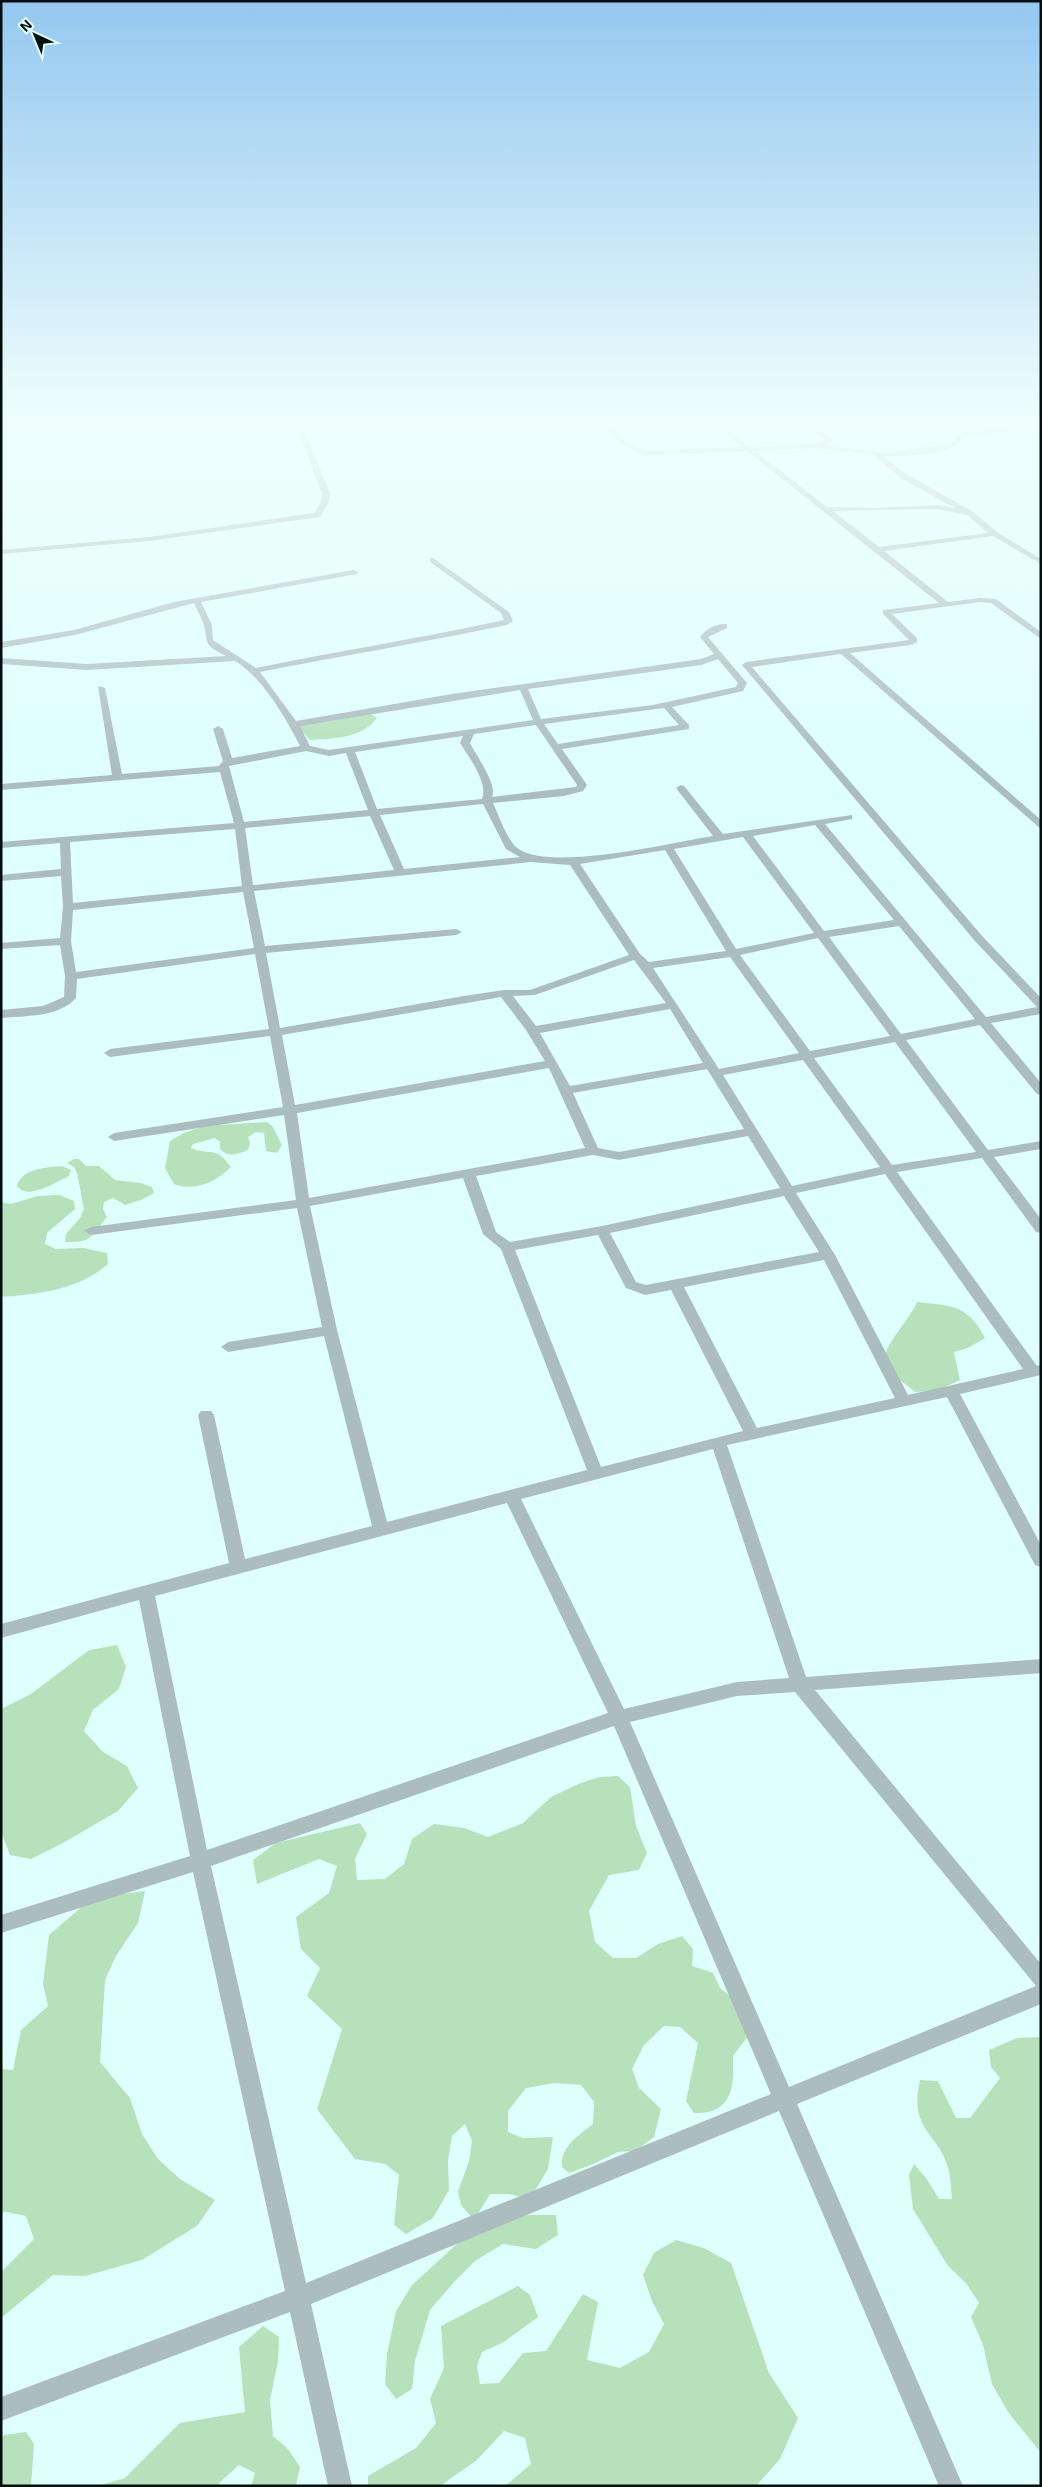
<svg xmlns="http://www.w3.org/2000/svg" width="1042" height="2487" viewBox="0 0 1042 2487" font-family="'Exo 2',sans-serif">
  <rect width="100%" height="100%" fill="#defffb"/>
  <path fill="#b6e1bb" d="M367,712L377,718C361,739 334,738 310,740L300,729L298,723Z
    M267,1122L273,1127L282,1145L277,1153L266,1151L264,1133L256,1132L248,1137L250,1143L248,1150C238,1154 228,1158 220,1149V1142L215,1138L193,1144L191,1148C212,1157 214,1144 231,1167C216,1182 195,1192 174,1184L165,1168L170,1141L184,1133L205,1126Z
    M74,1159H79L86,1166H99L115,1180L141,1183L152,1187L154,1193L141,1200L125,1205L113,1198L104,1202L103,1209L107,1217C91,1235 94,1243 65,1242L66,1234L80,1218L84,1209L77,1173L74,1167L67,1163Z
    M62,1166L71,1170L69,1176C56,1182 27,1201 17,1186C21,1169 47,1167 62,1166Z
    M59,1195L74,1201L75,1209L47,1233L45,1244L56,1249L83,1248L107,1253L108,1264C79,1290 38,1294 1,1297V1202L11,1204L38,1196Z
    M917,1302C951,1306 968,1304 985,1338L968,1348L954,1352L960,1380L938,1390L915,1392L895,1376L884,1358C891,1335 907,1324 917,1302Z
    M117,1645L126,1667L119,1689L93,1710L84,1731L103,1752L127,1766L138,1788L118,1811L63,1843L31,1859L10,1855L1,1831V1709L31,1694L89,1650Z
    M618,1776L630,1787L636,1826L647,1853L639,1870L609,1875L589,1911L595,1942L613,1958H636L658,1944L682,1936L693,1949L692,1966L713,1973L720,1988L746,2009L751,2032L733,2056C734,2087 733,2114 694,2113L686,2101L698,2043L680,2027L664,2026L644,2045L632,2069L639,2088L661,2109L654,2137L635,2151L618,2152L591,2165L569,2173L562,2167C560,2147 579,2135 593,2124L594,2102L581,2085L555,2083L526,2088L508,2111V2132L523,2138L553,2137L548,2169L530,2199L509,2194H490L474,2220L461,2205L458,2192L469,2161L472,2141L465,2124L452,2136L448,2160L449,2190L433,2218L406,2234L394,2225L399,2175L385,2164L355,2159L317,2109L342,2029L307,1996L320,1968L301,1949L296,1917L329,1893L337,1866L319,1859L257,1884L253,1860L276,1843L360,1823L367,1834L355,1859L357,1880L385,1879L404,1864L412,1839L434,1824L464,1828L488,1837L523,1823L551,1797L578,1784L599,1777Z
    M145,1891L138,1923L116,1956L105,1980L100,2062L130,2098L142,2134L158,2159L180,2179L215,2200L197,2226L142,2260L85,2276L53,2275L1,2318V2272L34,2239L26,2216L1,2211V2069L13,2070L21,2030L48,2006L43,1984L49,1935L92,1898Z
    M1041,2037V2453L1008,2412L992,2384L983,2345L971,2317L979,2303L966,2283L948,2266L913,2209L909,2175L914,2164L926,2178L939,2199H952C951,2191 951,2181 949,2172C940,2131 908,2133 920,2080L938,2081L956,2118H970L1000,2078L991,2067L989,2050L1017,2038Z
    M528,2215H556L558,2235L536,2249L503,2244L475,2261L455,2281L430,2310L415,2361L412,2389L396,2399L385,2384L387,2354L396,2311L412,2285L470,2232L500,2221Z
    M676,2240L704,2248L731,2263L769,2373L798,2418L780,2459L756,2486H505L531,2464L525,2438L504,2431L477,2460L440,2486H368V2476L416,2448L436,2423L430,2399L444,2368L441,2326L518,2286L530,2295L538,2317L504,2342L482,2352L477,2366L480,2384L499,2383L523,2353L546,2351L583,2294L598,2302L587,2360L620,2368L649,2352L664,2324L652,2301L643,2275L654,2253Z
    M263,2326L279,2337L278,2361L270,2400L273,2436L288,2449L300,2467L296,2486H251L255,2473L239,2465L219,2483L220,2486H98L125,2478L180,2423L245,2412L239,2347Z
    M26,2432L34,2444L31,2486H1V2438L4,2435Z"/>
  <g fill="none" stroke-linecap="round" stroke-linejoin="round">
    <path fill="#acbdc0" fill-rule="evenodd" d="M295,423H301L330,493L329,502L320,517L149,541L1,554V550L149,537L314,513L321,502L322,493Z
      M602,423H608L624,441L644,451L742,447L713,423H720L750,447L816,444L826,441L802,423H809L834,441L825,446L889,453L952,443L956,436L964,432L1041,424V428L966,436L961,438L960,443C948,453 899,458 883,456L908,475L972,511L997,532L1041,559V564L993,536L884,551L948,602L980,598L996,599L1041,632V639L991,603L980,602L892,614L917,638V642L911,645L850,653L1041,820V829L841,654L752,667L983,937L1041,998V1014L991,1023L1041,1083V1095L1037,1094L980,1025L906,1040L988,1150L1041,1141V1149L994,1157L1041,1219V1233L1036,1232L982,1158L897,1172L1037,1366L1041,1365V1375L960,1394L1041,1545V1567L1035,1565L947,1397L727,1445L806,1677L1041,1659V1673L815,1690L1041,1964V2004L797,2104L963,2486H939L779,2111L311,2304L352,2486H328L290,2312L1,2421V2397L285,2291L193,1872L1,1933V1915L190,1856L139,1600L1,1638V1624L229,1563L198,1415L201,1411H211L214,1415L245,1559L372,1526L324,1336L228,1352L221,1347L228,1342L322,1327L297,1208L91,1235L84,1231L91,1227L296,1200L284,1115L114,1141L108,1137L114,1133L283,1107L270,1036L110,1057L104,1053L110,1049L269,1029L255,954L77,979L76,998C60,1017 24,1016 1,1018V1010L43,1006L64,997L65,976L60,945L1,949V943L60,938L63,907L61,876L1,881V875L61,869L60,843L1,848V842L234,823L220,772L1,790V784L112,775L98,686L105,688L122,774L219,766L223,761L213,729L218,726L223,729L232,758L300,746C286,718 262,677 235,661L87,670L1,664V658L87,664L226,656C204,644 209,648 204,626C202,618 197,610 194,603L75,635L1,648V642L74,630L174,602L354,570L358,572L357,574L201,602L212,625L213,640L256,668C339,651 422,638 504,620L501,613L430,562V558H433L509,612L513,621L507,625C425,642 342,656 260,672L296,721L452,694L701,659L714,654L700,637C705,629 717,623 727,624V628L708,637L747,683L743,691L672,707L689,725V729L562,749L587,785L583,791L564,796L493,803C499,816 505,834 514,845C540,875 674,842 713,836L676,788L681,785L684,786L723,834L852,815V819L825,824L986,1017L1037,1007L975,941L742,665L746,662L909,640L883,614V610L939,603L747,451L643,455L620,443ZM815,448L874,455L902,479L955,508L937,505L873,508L827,507L755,451ZM937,509L967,515L988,533L879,547L833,511ZM718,659L738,683L736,687L653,705L541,719L528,689L701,665ZM520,690L533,720L329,750L310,746L300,726ZM664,708L679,725L558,744L544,724ZM536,725L577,785L576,787L492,797C498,785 476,755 470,743L474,734ZM463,736L460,743C468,756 489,783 482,799L377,809L355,752ZM306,751L329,756L346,753L368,810L244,822L229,766ZM483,804L506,849L520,857L404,869L380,815ZM370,816L394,870L253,885L245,828ZM815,825L894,920L824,931L753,836ZM235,829L242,886L73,903L70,842ZM743,837L814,933L736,949L674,849ZM665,850L726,951L649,962L640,954L580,864ZM531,862L570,865L629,955L530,990H504L464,996L280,1028L266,953L456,935L462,932L456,929L265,946L254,891ZM243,892L254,948L76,972L71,941L73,910ZM899,926L975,1019L901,1034L829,937ZM818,938L890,1036L810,1051L740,955ZM730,957L799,1053L719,1069L653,968ZM634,960L666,1003L536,1026L513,996L535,995ZM501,997L526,1030L545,1061L295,1105L282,1035ZM670,1009L703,1063L570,1086L540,1033ZM895,1042L976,1152L892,1165L814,1058ZM803,1060L880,1167L792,1186L723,1075ZM549,1068L585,1148L309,1198L297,1113ZM707,1069L744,1129L619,1152L598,1148L573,1093ZM748,1136L780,1188L602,1226L510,1242L496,1232L476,1176L593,1155L619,1160ZM885,1174L1023,1369L908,1395L835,1255L796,1193ZM463,1178L483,1234L501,1249L587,1470L387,1522L337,1330L310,1206ZM784,1196L819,1252L646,1285L636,1282L610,1233ZM598,1235L626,1288L645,1295L671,1290L743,1431L601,1467L515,1250ZM824,1260L895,1398L757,1428L684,1287ZM713,1449L789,1678L737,1682L624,1709L521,1499ZM507,1503L608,1713L207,1850L155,1596ZM795,1692L1036,1986L789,2087L630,1722L737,1696ZM614,1726L771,2094L306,2283L211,1866Z"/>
  </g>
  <linearGradient id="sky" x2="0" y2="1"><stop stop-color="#94c8f0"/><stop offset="0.55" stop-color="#f0fffd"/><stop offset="1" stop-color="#f0fffd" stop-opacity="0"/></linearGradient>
  <rect width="1042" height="771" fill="url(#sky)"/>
  <rect width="1042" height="2487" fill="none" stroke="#030f0e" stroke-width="5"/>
  <g transform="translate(35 35) rotate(316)" stroke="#defffb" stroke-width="4" paint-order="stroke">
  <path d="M0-4L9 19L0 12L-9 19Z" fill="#030f0e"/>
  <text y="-8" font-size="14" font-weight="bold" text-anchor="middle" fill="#030f0e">N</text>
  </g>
</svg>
